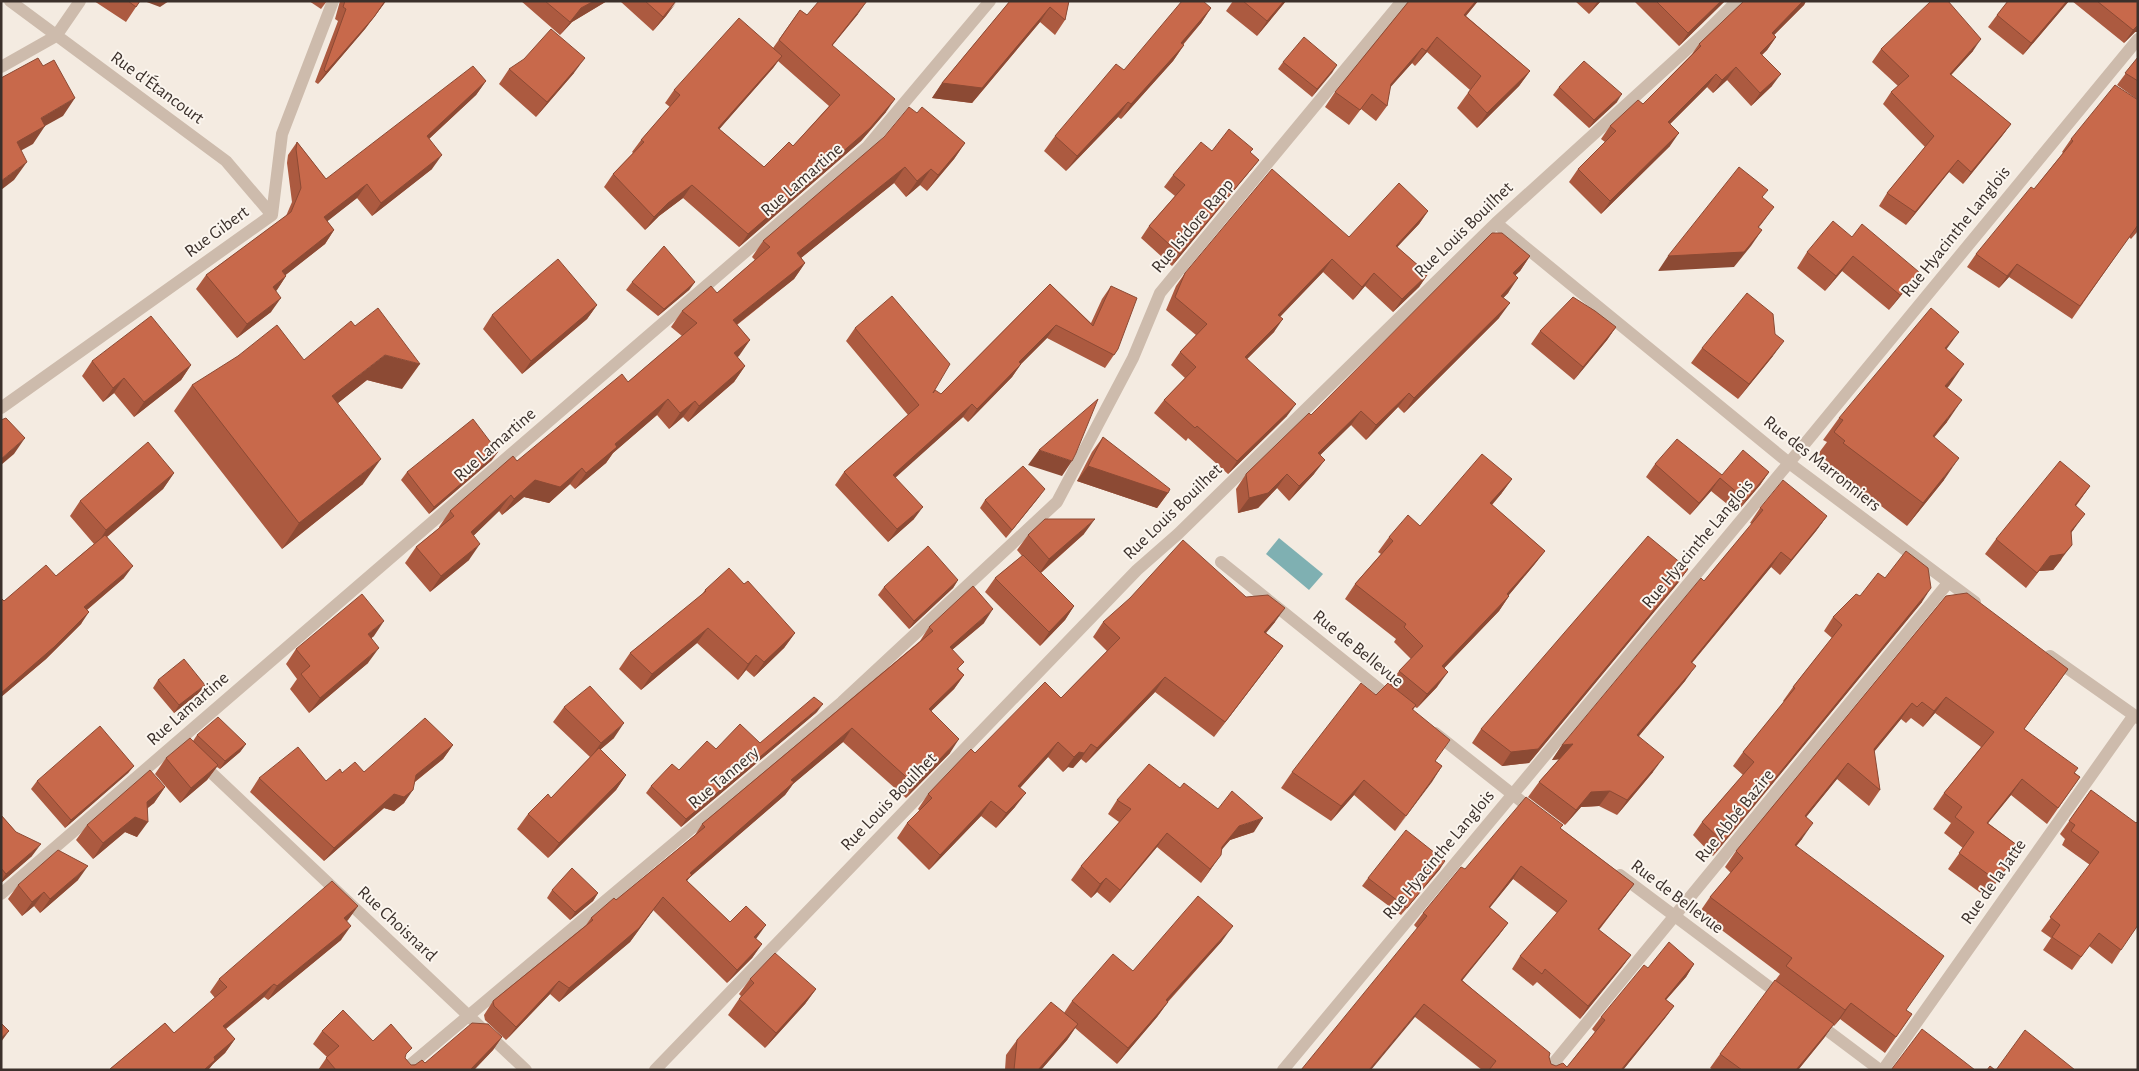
<svg xmlns="http://www.w3.org/2000/svg" width="2139" height="1071" viewBox="0 0 2139 1071" font-family="'Alegreya Sans',sans-serif">
  <rect width="100%" height="100%" fill="#f4ebe1"/>
  <path fill="#7fb0b2" d="M1279,538L1323,574L1309,590L1266,554Z"/>
  <g fill="none" stroke-linecap="round" stroke-linejoin="round">
    <path stroke="#cdbbac" stroke-width="12" d="M10,1L226,161L272,215
      M1,67L56,36L80,1
      M1496,223L1789,463L1975,602
      M1,408L272,215L282,134L333,1
      M1221,562L1394,701
      M2050,656L2138,718
      M1435,733L1535,812
      M201,763L526,1070
      M1620,875L1784,998
      M1,894L867,147L990,1
      M1816,1022L1880,1070
      M404,1070L842,702L1057,502L1133,358L1160,293L1402,1
      M655,1070L1137,570L1178,534L1496,223L1705,33L1737,1
      M1283,1070L1798,452L2138,39
      M1548,1070L1948,583
      M1883,1070L2134,715"/>
  </g>
  <path fill="#ac5a40" fill-rule="evenodd" d="M94,1H140L126,22Z
    M309,1H327L321,9Z
    M340,1H386L365,29L318,84L315,82L338,21L335,19Z
    M521,1H607L572,22L560,35Z
    M622,1H676L666,16L653,31L621,2Z
    M1010,1H1069L1065,20L1055,35L1040,22L972,103L932,98L942,83Z
    M1233,1H1286L1257,36L1226,11Z
    M1409,1H1478L1466,16L1530,71L1519,86L1477,128L1457,108L1470,90L1427,52L1415,66L1412,63L1390,87L1387,106L1376,121L1361,109L1349,125L1325,107L1335,92Z
    M1575,1H1601L1589,14Z
    M1634,1H1725L1679,46Z
    M1744,1H1806L1804,5L1774,35L1776,37L1767,50L1762,55L1772,86L1751,106L1727,80L1713,93L1707,87L1670,124V146L1601,214L1569,182L1578,169L1605,142L1601,139L1610,126L1643,104L1692,54L1699,44Z
    M2008,1H2069L2023,55L1988,27L1997,15Z
    M2072,1H2138L2135,32L2124,43Z
    M1211,8L1201,23L1183,45H1184L1173,61L1121,119L1118,117L1066,171L1044,151L1055,136L1124,70Z
    M800,10L807,15L858,14L832,46L886,112L861,141L739,247L683,198L659,216L645,230L604,187L613,174L633,153L632,152L641,140L670,107L665,103L674,90L773,48ZM778,61L829,106L793,146L764,167L719,129L773,68Z
    M1881,49L1973,51L1951,75L2011,124L2002,136L1963,184L1949,172L1906,225L1879,206L1887,193L1925,147L1883,104L1891,92L1898,86L1872,62Z
    M2138,57V100L2117,85Z
    M1283,62L1337,65L1312,97L1278,69Z
    M509,69L574,73L536,117L499,84Z
    M486,81L476,95L429,139L432,169L372,216L357,198L327,221L334,230L325,244L285,275L286,276L276,291L271,312L237,338L196,289L206,275L286,216L292,202L287,163L288,155L297,142L326,179Z
    M1559,87L1617,102L1589,128L1553,95Z
    M2138,100V231L2131,239L2129,237L2072,319L2009,277L1999,288L1967,267L1976,254L2034,189L2063,153L2062,152L2071,139Z
    M917,113L965,143L954,159L927,191L920,185L906,197L894,183L801,258L805,263L794,279L737,325L750,340L737,357L745,366L734,382L688,422L683,417L669,429L657,415L613,453L606,463L575,489L570,484L549,503L524,497L502,515L499,511L474,535L469,560L430,592L405,563L416,547L439,528V527L450,511L517,461L628,382L682,336L671,327L682,311L717,293L755,260L752,257L763,241Z
    M1212,151L1251,153L1259,160L1250,171L1172,266L1141,238L1149,226L1175,196L1164,187L1173,175Z
    M1428,211L1419,224L1397,247L1428,274L1419,287L1393,312L1365,286L1353,300L1323,272L1280,317L1274,332L1247,359L1287,416L1228,474L1188,438L1186,441L1154,413L1164,400L1185,378L1171,365L1180,352L1196,335L1166,310L1176,286L1185,273L1349,237Z
    M1852,237L1908,287L1889,310L1842,271L1825,291L1797,268L1807,252Z
    M1530,256L1520,271L1515,275L1508,293L1503,298L1499,318L1404,413L1398,407L1366,440L1351,425L1320,455L1314,474L1289,501L1277,488L1258,508L1238,513L1236,489L1246,474L1311,415Z
    M632,282H695L689,290L658,316L626,290Z
    M1050,284L1091,323L1102,299L1111,286L1118,349L1105,368L1047,338L1021,364L1012,377L968,422L963,417L895,477L914,519L888,542L835,485L844,472L908,415L846,341L855,328L933,393L941,394Z
    M597,305L587,319L522,374L483,329L492,315Z
    M1616,327L1607,340L1574,380L1531,344L1540,331Z
    M1702,348L1773,356L1738,399L1691,363Z
    M1946,349L1947,422L1934,437L1944,480L1907,526L1828,465L1829,463L1818,454L1827,442L1823,440L1839,418Z
    M304,360L402,389L367,380L338,403L363,484L282,549L174,411L192,385Z
    M92,361L191,365L181,380L134,417L114,393L103,402L82,376Z
    M1103,437L1168,493L1157,508L1077,481L1092,452Z
    M492,460L429,514L401,480L407,472Z
    M1655,464L1722,475L1769,472L1760,485L1737,512L1711,491L1690,515L1646,477Z
    M174,473L163,489L107,537L124,578L87,610L81,624L46,659L1,697V598L4,601L56,576L94,544L70,516L80,501Z
    M1512,479L1501,494L1492,505L1545,551L1534,565L1508,596H1509L1499,611L1444,668L1437,687L1417,708L1415,707L1413,710L1435,761L1442,766L1395,831L1354,795L1331,821L1281,788L1292,772L1376,695L1390,684L1399,671L1411,659L1394,642L1396,639L1345,599L1355,584L1381,554L1378,552L1389,537L1420,526Z
    M2090,486L2076,506L2074,529L2071,533L2061,560L2053,570L2039,571L2026,588L1985,554L1996,539Z
    M1039,497L1006,538L980,508L985,500Z
    M1760,508L1827,516L1816,531L1780,575L1771,567L1692,663L1685,681L1639,736L1653,772L1617,815L1599,806L1581,807L1565,825L1528,797L1539,782L1559,759L1552,760L1562,745L1704,581L1752,524L1750,523Z
    M1084,534L1041,573L1074,606L1065,620L1040,646L985,592L995,578L1022,556L1017,550L1028,535Z
    M1688,569L1678,583L1529,763L1502,766L1472,743L1481,729Z
    M1885,578L1922,602L1713,856L1693,835L1702,822L1743,775L1733,766L1743,752L1784,702L1783,701L1793,687L1832,638L1824,631L1833,617Z
    M958,580L953,588L909,629L878,595L884,587Z
    M744,584L795,633L784,648L754,677L746,670L738,680L697,643L641,690L619,669L630,653L701,596L705,590Z
    M1946,596L2068,669L2024,729L2080,777L2047,824L2011,795L1988,823L2021,848L1986,897L1948,869L1963,848L1944,833L1951,823L1933,809L1944,793L1981,747L1935,713L1923,727L1911,718L1906,723L1901,719L1874,752L1880,790L1869,806L1837,779L1806,817L1802,839L1796,846L1906,1010L1912,1014L1885,1053L1840,1019L1834,1026L1833,1025L1824,1038L1798,1070H1713L1710,1068L1720,1054L1780,974L1699,913L1710,897L1731,873L1725,867L1736,851Z
    M1103,622H1275L1266,633L1283,646L1272,661L1214,737L1155,692L1086,763L1081,759L1073,768L1068,767L1063,772L1048,757L1020,788L1015,807L996,828L981,816L929,870L897,838L907,823L920,811L918,809L928,794L975,753L1061,698L1107,651L1093,637Z
    M984,623L952,650L959,670L964,675L954,689L931,711L950,753L906,798L843,742L793,784L785,795L689,878L687,881L730,922L756,939L762,944L752,958L727,983L653,910L630,942L559,1002L550,994L506,1040L485,1020L484,1015L493,1001L586,925L591,918L616,900L695,835L702,824L920,641L929,627Z
    M374,636L371,638L368,663L309,713L290,689L297,679L286,664L296,649Z
    M158,680L200,692L174,713L153,688Z
    M564,707L614,738L600,750L626,775L616,790L548,858L517,829L528,814L551,798L590,757L553,722Z
    M817,712L681,827L646,793L651,786L716,749L760,743Z
    M197,735L246,744L240,752L220,769L217,767L207,780L180,803L155,774L166,758L193,741Z
    M453,745L443,759L415,782L404,803L394,811L384,808L324,861L250,792L259,778L326,781L342,773L364,772Z
    M134,766L128,773L65,828L31,789L37,781Z
    M165,787L154,803L147,808L137,837L125,832L93,859L76,840L87,825Z
    M1180,788L1218,809L1254,832L1230,840L1221,850L1211,869L1201,883L1157,847L1110,903L1097,892L1091,898L1071,880L1081,866L1119,822L1108,814L1117,800Z
    M2091,790L2121,950L2112,964L2089,946L2072,970L2043,950L2051,938L2041,931L2090,865L2062,845L2065,839L2060,834Z
    M1,815L16,832L32,856L1,883Z
    M1563,825L1560,828L1634,884L1625,896L1599,930L1631,955L1622,967L1580,1019L1537,982L1533,986L1512,969L1520,956L1557,913L1513,879L1489,908L1508,923L1499,935L1462,980L1549,1057L1551,1064L1556,1066L1567,1067L1595,1032L1592,1029L1601,1017L1648,968L1694,964L1686,977L1666,1000L1674,1006L1665,1018L1623,1070H1482L1415,1017L1417,928L1414,925L1423,913L1465,869Z
    M1440,869L1401,915L1362,886L1368,878Z
    M78,880L40,913L34,906L22,916L8,899L18,885Z
    M552,890L598,893L593,901L570,920L547,898Z
    M358,906L347,921L341,940L268,1000L264,997L226,1029L235,1039L225,1053L213,1064L208,1070H109L165,1023L174,1033L215,998L210,992L219,979Z
    M1222,941L1168,1002L1157,1017L1117,1064L1075,1028L1067,1040L1041,1070H1005L1006,1055L1017,1040L1064,1013L1072,1001L1133,971Z
    M750,979L816,989L805,1004L765,1048L728,1015L741,996L739,994Z
    M322,1031L373,1041L405,1057V1058L411,1065L425,1063L502,1037L493,1050L474,1070H318L327,1057L313,1044Z"/>
  <path fill="#8c4a34" d="M144,1H169L160,7Z
    M385,1H386L365,29L318,84L326,72Z
    M594,1H607L572,22L560,35L570,22L581,8Z
    M867,1L858,14L822,58L832,45Z
    M1284,1H1286L1257,36L1267,21Z
    M1476,1H1478L1454,30L1464,15Z
    M1598,1H1601L1589,14Z
    M1721,1H1725L1679,46L1688,33Z
    M1803,1H1806L1804,5L1763,46L1772,33Z
    M2067,1H2069L2023,55L2031,43Z
    M676,3L666,16L653,31L663,17Z
    M1050,7L1040,22L972,103L932,98L942,83Z
    M1211,8L1201,23L1171,58L1181,43Z
    M2138,25V32H2135L2124,43L2133,30Z
    M1437,37L1427,52L1415,66L1426,51Z
    M1776,37L1767,50L1751,65L1760,53Z
    M1981,39L1973,51L1941,86L1950,74Z
    M1184,45L1173,61L1121,119L1131,104Z
    M1422,48L1412,63L1380,99L1391,84Z
    M782,56L773,68L709,141L718,128Z
    M585,58L574,73L536,117L547,102Z
    M1337,65L1332,73L1312,97L1317,89Z
    M1736,67L1727,80L1713,93L1722,80Z
    M1530,71L1519,86L1477,128L1487,113Z
    M1716,74L1707,87L1659,135L1668,122Z
    M1781,74L1772,86L1751,106L1760,93Z
    M486,81L476,95L417,150L427,136Z
    M1622,94L1617,102L1589,128L1594,120Z
    M75,98L63,116L45,126L33,144L4,160L17,142L41,118Z
    M895,99L886,112L861,141L739,247L748,234Z
    M1128,102L1118,117L1066,171L1077,156Z
    M2011,124L2002,136L1963,184L1971,172Z
    M1679,133L1670,146L1601,214L1610,201Z
    M965,143L954,159L927,191L938,175Z
    M442,155L432,169L372,216L381,203Z
    M1259,160L1250,171L1172,266L1180,254Z
    M1958,160L1949,172L1906,225L1915,212Z
    M27,162L14,180L1,190V181Z
    M905,167L894,183L786,270L797,253Z
    M931,169L920,185L906,197L917,181Z
    M367,184L357,198L315,231L324,217Z
    M692,185L683,198L659,216L645,230L654,217L668,203Z
    M1774,207L1763,222L1747,242L1758,227Z
    M1428,211L1419,224L1386,259L1396,246Z
    M334,230L325,244L273,285L282,271Z
    M1762,230L1751,246L1734,267L1658,271L1668,256Z
    M1530,256L1520,271L1503,287L1513,273Z
    M1853,256L1842,271L1825,291L1836,276Z
    M1332,259L1323,272L1269,328L1278,315Z
    M805,263L794,279L722,336L733,320Z
    M2017,264L2009,277L1999,288L2007,276Z
    M1919,272L1908,287L1889,310L1900,295Z
    M1374,273L1365,286L1353,300L1362,287Z
    M1428,274L1419,287L1393,312L1402,299Z
    M286,276L277,290L263,301L273,287Z
    M1518,278L1508,293L1491,311L1501,296Z
    M695,282L689,290L658,316L664,309Z
    M281,298L271,312L237,338L247,324Z
    M1510,303L1499,318L1404,413L1414,398Z
    M597,305L587,319L522,374L531,361Z
    M1283,319L1274,332L1236,370L1245,357Z
    M1056,325L1047,338L1010,375L1019,362Z
    M1616,327L1607,340L1574,380L1583,367Z
    M1959,332L1943,354L1945,348Z
    M750,340L739,356L723,369L734,353Z
    M1784,341L1773,356L1738,399L1749,384Z
    M385,355L420,364L402,389L367,380L314,422L332,396Z
    M1021,364L1012,377L968,422L977,409Z
    M1964,364L1949,386L1929,408L1945,386Z
    M191,365L181,380L134,417L144,402Z
    M745,366L734,382L688,422L699,406Z
    M124,378L114,393L103,402L113,388Z
    M1409,393L1398,407L1366,440L1376,425Z
    M668,399L657,415L613,453L606,463L575,489L586,473L615,444Z
    M1962,400L1947,422L1917,458L1933,436Z
    M695,401L683,417L669,429L680,413Z
    M972,404L963,417L884,488L893,475Z
    M1296,404L1287,416L1228,474L1237,461Z
    M1361,411L1351,425L1308,467L1318,453Z
    M25,438L14,454L1,465V459Z
    M1039,450L1072,461L1062,476L1028,465Z
    M498,452L492,460L429,514L434,507Z
    M1959,458L1944,480L1907,526L1923,503Z
    M381,459L363,484L282,549L299,523Z
    M1325,460L1314,474L1289,501L1299,486Z
    M1088,466L1168,493L1157,508L1077,481Z
    M582,468L570,484L549,503L524,497L502,515L514,499L535,480Z
    M1769,472L1760,485L1737,512L1746,500Z
    M174,473L163,489L96,546L106,530Z
    M1287,474L1277,488L1258,508L1238,513L1249,498Z
    M1720,478L1711,491L1690,515L1699,503Z
    M1512,479L1501,494L1480,518L1490,503Z
    M2090,486L2079,501L2064,520L2075,505Z
    M1045,489L1039,497L1006,538L1012,530Z
    M511,495L499,511L460,549L471,532Z
    M923,507L914,519L888,542L897,529Z
    M2085,514L2074,529L2060,546L2071,531Z
    M1827,516L1816,531L1780,575L1791,560Z
    M1095,519L1084,534L1038,575L1049,559Z
    M480,544L469,560L430,592L441,576Z
    M2072,545L2053,570L2039,571L2026,588L2037,573L2050,556Z
    M1545,551L1534,565L1498,608L1509,596L1499,611L1432,681L1442,666L1507,594Z
    M1781,552L1771,567L1680,677L1691,662Z
    M133,566L124,578L76,619L84,607Z
    M1688,569L1678,583L1529,763L1502,766L1511,752Z
    M958,580L953,588L909,629L914,621Z
    M1931,588L1922,602L1713,856L1723,842Z
    M1074,606L1065,620L1040,646L1049,632Z
    M1285,608L1275,622L1254,647L1264,632Z
    M993,609L984,623L940,660L950,647Z
    M89,612L81,624L46,659L1,697V693Z
    M384,621L374,636L357,650L368,634Z
    M708,628L697,643L641,690L652,674Z
    M795,633L784,648L754,677L764,662Z
    M1283,646L1272,661L1214,737L1225,722Z
    M379,648L368,663L309,713L320,698Z
    M756,655L746,670L738,680L748,664Z
    M1696,666L1685,681L1627,750L1637,735Z
    M2068,669L2057,685L2012,745L2024,729Z
    M1448,672L1437,687L1417,708L1427,694Z
    M964,675L954,689L920,722L929,709Z
    M1165,677L1155,692L1086,763L1097,748Z
    M205,685L200,692L174,713L179,705Z
    M1946,697L1935,713L1923,727L1934,711Z
    M1912,703L1901,719L1863,765L1874,749Z
    M823,704L817,712L681,827L686,819Z
    M624,723L614,738L590,758L601,743Z
    M852,728L843,742L793,784L785,795L689,878L682,888L690,873L791,780Z
    M959,739L950,753L906,798L915,785Z
    M1058,742L1048,757L1008,801L1018,786Z
    M246,744L240,752L220,769L225,761Z
    M1091,744L1081,759L1073,768L1068,767L1063,772L1074,757L1079,752Z
    M1573,744L1563,759L1552,760L1562,745Z
    M453,745L443,759L407,788L416,775Z
    M1664,757L1653,772L1617,815L1627,800Z
    M1848,763L1837,779L1794,832L1805,816Z
    M218,765L207,780L180,803L191,788Z
    M134,766L128,773L65,828L71,820Z
    M1442,766L1432,782L1395,831L1406,816Z
    M626,775L616,790L548,858L559,843Z
    M2022,779L2011,795L1976,838L1987,823Z
    M1364,780L1354,795L1331,821L1341,806Z
    M165,787L154,803L137,817L148,822L137,837L125,832L93,859L103,843L147,802Z
    M413,790L404,803L394,811L384,808L324,861L334,848L394,794Z
    M1610,791L1599,806L1581,807L1565,825L1576,810L1591,792Z
    M1026,793L1015,807L996,828L1006,813Z
    M991,801L981,816L929,870L940,855Z
    M1263,818L1254,832L1230,840L1212,861L1222,847L1239,826Z
    M1813,823L1802,839L1784,861L1795,845Z
    M1167,833L1157,847L1110,903L1120,890Z
    M41,844L32,856L1,883V881L6,874Z
    M1221,855L1201,883L1210,869Z
    M1445,861L1440,869L1401,915L1407,908Z
    M88,866L78,880L40,913L50,899Z
    M1521,866L1513,879L1480,920L1489,907Z
    M1106,878L1097,892L1091,898L1100,884Z
    M1634,884L1625,896L1589,942L1598,929Z
    M44,892L34,906L22,916L32,902Z
    M598,893L593,901L570,920L575,912Z
    M663,897L630,942L559,1002L569,988Z
    M358,906L348,920L335,931L344,918Z
    M1508,923L1499,935L1453,992L1461,980Z
    M766,925L756,939L754,937Z
    M351,926L341,940L268,1000L277,986Z
    M1233,926L1222,941L1155,1015L1166,1000Z
    M762,944L752,958L727,983L737,970Z
    M1631,955L1622,967L1580,1019L1588,1006Z
    M1694,964L1686,977L1656,1011L1665,999Z
    M559,981L550,994L506,1040L516,1027Z
    M274,984L264,997L213,1039L223,1026Z
    M816,989L805,1004L765,1048L776,1033Z
    M1168,1002L1157,1017L1117,1064L1128,1048Z
    M1851,1003L1840,1019L1834,1026L1845,1010Z
    M1424,1004L1415,1017L1371,1070H1369Z
    M1674,1006L1665,1018L1623,1070H1621Z
    M1078,1024L1067,1040L1041,1070H1038Z
    M1834,1024L1824,1038L1798,1070H1796Z
    M9,1031L1,1042V1038Z
    M502,1037L493,1050L474,1070H470Z
    M235,1039L225,1053L213,1064L208,1070H204L214,1057Z"/>
  <path fill="#c8694b" stroke="#8c4a34" d="M128,1H140L136,7Z
    M345,1H385L374,17L326,72L324,70L346,9L343,7Z
    M545,1H594L581,8L570,22Z
    M645,1H676L663,17Z
    M819,1H867L832,45L895,99L870,128L748,234L692,185L668,203L654,217L613,174L644,142L641,140L680,95L674,90L739,18L782,56L718,128L764,167L789,142L793,146L840,95L779,40L800,10L807,15Z
    M1010,1H1069L1065,20L1050,7L982,88L942,83Z
    M1182,1H1203L1211,8L1181,43L1184,45L1131,104L1128,102L1077,156L1055,136L1116,64L1124,70Z
    M1243,1H1284L1267,21Z
    M1409,1H1476L1464,15L1530,71L1487,113L1468,93L1481,76L1437,37L1426,51L1422,48L1391,84L1387,106L1372,94L1360,110L1335,92Z
    M1656,1H1721L1688,33Z
    M1744,1H1803L1772,33L1776,37L1760,53L1781,74L1760,93L1736,67L1722,80L1716,74L1668,122L1679,133L1610,201L1578,169L1616,131L1610,126L1638,100L1643,104L1701,46L1699,44Z
    M1931,1H1948L1981,39L1950,74L2011,124L1971,172L1958,160L1915,212L1887,193L1934,136L1891,92L1909,76L1881,49Z
    M2008,1H2067L2031,43L1997,15Z
    M2097,1H2138V25L2133,30Z
    M551,29L585,58L547,102L509,69L524,59Z
    M1304,37L1337,65L1317,89L1283,62Z
    M2138,57V81L2125,73Z
    M38,58L43,66L54,60L75,98L41,118L45,126L17,142L27,162L1,181V78Z
    M1584,61L1622,94L1594,120L1559,87Z
    M473,66L486,81L427,136L442,155L381,203L367,184L324,217L334,230L282,271L286,276L273,287L281,298L247,324L206,275L291,212L301,188L296,149L297,142L326,179Z
    M2115,85L2138,100V225L2080,306L2017,264L2007,276L1976,254L2031,187L2034,189L2073,141L2071,139Z
    M909,107L917,113L922,107L965,143L938,175L931,169L917,181L905,167L797,253L805,263L733,320L750,340L734,353L745,366L699,406L695,401L680,413L668,399L615,444L617,447L586,473L582,468L560,487L535,480L514,499L511,495L471,532L480,544L441,576L416,547L454,516L450,511L513,456L517,461L622,374L628,382L697,323L682,311L711,286L717,293L770,247L763,241L884,137Z
    M1229,129L1253,149L1250,152L1259,160L1180,254L1149,226L1185,185L1173,175L1201,142L1212,151Z
    M1739,167L1768,190L1762,197L1774,207L1758,227L1762,230L1744,252L1668,256Z
    M1272,169L1349,237L1399,183L1428,211L1396,246L1428,274L1402,299L1374,273L1362,287L1332,259L1278,315L1283,319L1245,357L1296,404L1237,461L1197,426L1195,428L1164,400L1196,367L1180,352L1207,324L1175,297L1185,273Z
    M1833,221L1852,237L1862,224L1919,272L1900,295L1853,256L1836,276L1807,252Z
    M1492,233H1502L1530,256L1513,273L1518,278L1501,296L1510,303L1414,398L1409,393L1376,425L1361,411L1318,453L1325,460L1299,486L1287,474L1268,493L1249,498L1246,474L1309,413L1311,415Z
    M664,246L695,282L664,309L632,282Z
    M558,259L597,305L531,361L492,315Z
    M1050,284L1093,326L1111,286L1137,298L1118,349L1114,355L1056,325L1019,362L1021,364L977,409L972,404L893,475L923,507L897,529L844,472L919,405L855,328L892,296L950,364L933,393L935,390L941,394Z
    M1747,293L1773,314L1775,334L1784,341L1749,384L1702,348Z
    M1573,297L1595,311L1616,327L1583,367L1540,331Z
    M378,308L420,364L385,355L332,396L381,459L299,523L192,385L238,356L277,325L304,360L351,321L355,326Z
    M1931,308L1959,332L1945,348L1964,364L1945,386L1962,400L1933,436L1959,458L1923,503L1843,443L1845,441L1834,432L1843,420L1839,418Z
    M151,316L191,365L144,402L124,378L113,388L92,361Z
    M1098,399L1076,453L1072,461L1039,450Z
    M6,418L25,438L1,459V420Z
    M473,419L498,452L434,507L407,472Z
    M1103,437L1170,489L1168,493L1088,466Z
    M1677,439L1722,475L1743,450L1769,472L1746,500L1720,478L1699,503L1655,464Z
    M148,442L174,473L106,530L80,501Z
    M1482,454L1512,479L1490,503L1545,551L1507,594L1509,596L1442,666L1448,672L1427,694L1399,671L1423,646L1404,627L1406,624L1355,584L1393,541L1389,537L1408,515L1420,526Z
    M2060,461L2090,486L2075,505L2085,514L2071,531L2072,545L2064,554L2050,556L2037,573L1996,539Z
    M1023,466L1045,489L1012,530L985,500Z
    M1783,480L1827,516L1791,560L1781,552L1691,662L1696,666L1637,735L1664,757L1627,800L1610,791L1591,792L1576,810L1539,782L1573,744L1562,745L1701,578L1704,581L1763,510L1760,508Z
    M1045,519H1095L1049,559L1028,535Z
    M105,535L133,566L84,607L89,612L54,647L1,693V598L4,601L46,565L56,576Z
    M1648,536L1688,569L1538,749L1511,752L1481,729Z
    M1183,540L1246,597L1268,595L1285,608L1264,632L1283,646L1225,722L1165,677L1097,748L1091,744L1084,753L1079,752L1074,757L1058,742L1018,786L1026,793L1006,813L991,801L940,855L907,823L932,798L928,794L971,749L975,753L1045,682L1061,698L1120,638L1103,622L1130,598Z
    M928,546L958,580L914,621L884,587Z
    M1906,551L1928,568L1931,588L1723,842L1702,822L1754,762L1743,752L1795,688L1793,687L1842,625L1833,617L1856,594L1860,596L1878,573L1885,578Z
    M1023,555L1074,606L1049,632L995,578Z
    M729,568L744,584L748,581L795,633L764,662L756,655L748,664L708,628L652,674L630,653L706,591L705,590Z
    M973,586L993,609L950,647L964,662L957,669L964,675L929,709L959,739L915,785L852,728L791,780L794,782L690,873L692,875L686,880L730,922L746,906L766,925L754,937L762,944L737,970L663,897L639,928L569,988L559,981L516,1027L494,1006L493,1001L593,920L591,918L614,898L616,900L705,827L702,824L933,631L929,627Z
    M1967,593L2068,669L2024,729L2078,768L2074,773L2080,777L2058,808L2022,779L1987,823L2021,848L1997,881L1959,853L1974,832L1955,817L1962,807L1944,793L1994,732L1946,697L1934,711L1922,702L1917,707L1912,703L1874,749L1880,790L1848,763L1805,816L1813,823L1795,845L1944,956L1906,1010L1912,1014L1896,1037L1851,1003L1845,1010L1786,966L1792,958L1710,897L1743,858L1736,851L1946,596Z
    M362,594L384,621L368,634L379,648L320,698L301,674L310,666L296,649Z
    M184,659L205,685L179,705L158,680Z
    M1361,683L1376,695L1388,683L1416,705L1412,709L1450,740L1435,761L1442,766L1406,816L1364,780L1341,806L1292,772Z
    M590,686L624,723L601,743L564,707Z
    M814,697L823,704L686,819L651,786L672,764L679,770L707,741L716,749L740,724L760,743Z
    M218,717L246,744L225,761L197,735Z
    M425,718L453,745L416,775L413,790L404,797L394,794L334,848L259,778L298,747L326,781L340,769L342,773L355,762L364,772Z
    M100,726L134,766L71,820L37,781Z
    M190,738L218,765L191,788L166,758Z
    M599,748L626,775L559,843L528,814L548,794L551,798Z
    M1149,764L1180,788L1184,783L1218,809L1232,791L1263,818L1239,826L1222,847L1221,855L1210,869L1167,833L1120,890L1106,878L1100,884L1081,866L1131,809L1117,800Z
    M150,770L165,787L147,802L148,822L135,817L103,843L87,825Z
    M2091,790L2136,823L2138,821V925L2121,950L2099,933L2081,957L2052,937L2060,925L2050,917L2099,852L2071,831L2075,825L2069,821Z
    M1526,797L1563,825L1560,828L1634,884L1598,929L1631,955L1588,1006L1545,969L1542,974L1520,956L1567,901L1521,866L1489,907L1508,923L1461,980L1550,1053L1549,1057L1551,1064L1556,1066L1563,1063L1567,1067L1605,1020L1601,1017L1644,965L1648,968L1669,942L1694,964L1665,999L1674,1006L1621,1070H1489L1496,1061L1424,1004L1369,1070H1301L1427,916L1423,913L1461,867L1465,869Z
    M1,815L16,832L41,844L6,874L1,868Z
    M1406,830L1445,861L1407,908L1368,878Z
    M58,850L88,866L50,899L44,892L32,902L18,885Z
    M572,868L598,893L575,912L552,890Z
    M332,881L358,906L344,918L351,926L277,986L274,984L223,1026L235,1039L214,1057L215,1060L204,1070H111L110,1069L165,1023L174,1033L227,987L219,979Z
    M1198,896L1233,926L1166,1000L1168,1002L1128,1048L1072,1001L1113,954L1133,971Z
    M775,953L816,989L776,1033L739,999L754,983L750,979Z
    M1775,980L1834,1024L1796,1070H1742L1720,1054Z
    M1051,1002L1078,1024L1038,1070H1014L1017,1040Z
    M343,1010L373,1041L391,1024L412,1048L406,1054L405,1058L411,1065H415L422,1060L425,1063L472,1023L488,1024L502,1037L470,1070H336L326,1058L339,1046L322,1031Z
    M1,1023L9,1031L1,1038Z
    M1922,1029L1975,1070H1891Z
    M2025,1030L2075,1070H1996Z
    M1990,1066L1995,1070H1987Z"/>
  <g text-anchor="middle" dominant-baseline="central" stroke-width="4" stroke-linejoin="round" paint-order="stroke">
    <g font-size="18" fill="#3b302b" stroke="#fbf5ee">
      <text transform="translate(157 88) rotate(36)">Rue d'Étancourt</text>
      <text transform="translate(802 180) rotate(-41)">Rue Lamartine</text>
      <text transform="translate(1193 226) rotate(-50)">Rue Isidore Rapp</text>
      <text transform="translate(1464 230) rotate(-44)">Rue Louis Bouilhet</text>
      <text transform="translate(217 232) rotate(-36)">Rue Gibert</text>
      <text transform="translate(1956 232) rotate(-51)">Rue Hyacinthe Langlois</text>
      <text transform="translate(495 445) rotate(-41)">Rue Lamartine</text>
      <text transform="translate(1822 464) rotate(38)">Rue des Marronniers</text>
      <text transform="translate(1173 512) rotate(-44)">Rue Louis Bouilhet</text>
      <text transform="translate(1698 544) rotate(-50)">Rue Hyacinthe Langlois</text>
      <text transform="translate(1358 649) rotate(39)">Rue de Bellevue</text>
      <text transform="translate(188 709) rotate(-41)">Rue Lamartine</text>
      <text transform="translate(724 778) rotate(-40)">Rue Tannery</text>
      <text transform="translate(889 802) rotate(-46)">Rue Louis Bouilhet</text>
      <text transform="translate(1735 816) rotate(-51)">Rue Abbé Bazire</text>
      <text transform="translate(1439 855) rotate(-50)">Rue Hyacinthe Langlois</text>
      <text transform="translate(1994 882) rotate(-55)">Rue de la Jatte</text>
      <text transform="translate(1677 897) rotate(37)">Rue de Bellevue</text>
      <text transform="translate(397 924) rotate(43)">Rue Choisnard</text>
    </g>
  </g>
  <rect width="2139" height="1071" fill="none" stroke="#3b302b" stroke-width="5"/>
</svg>
